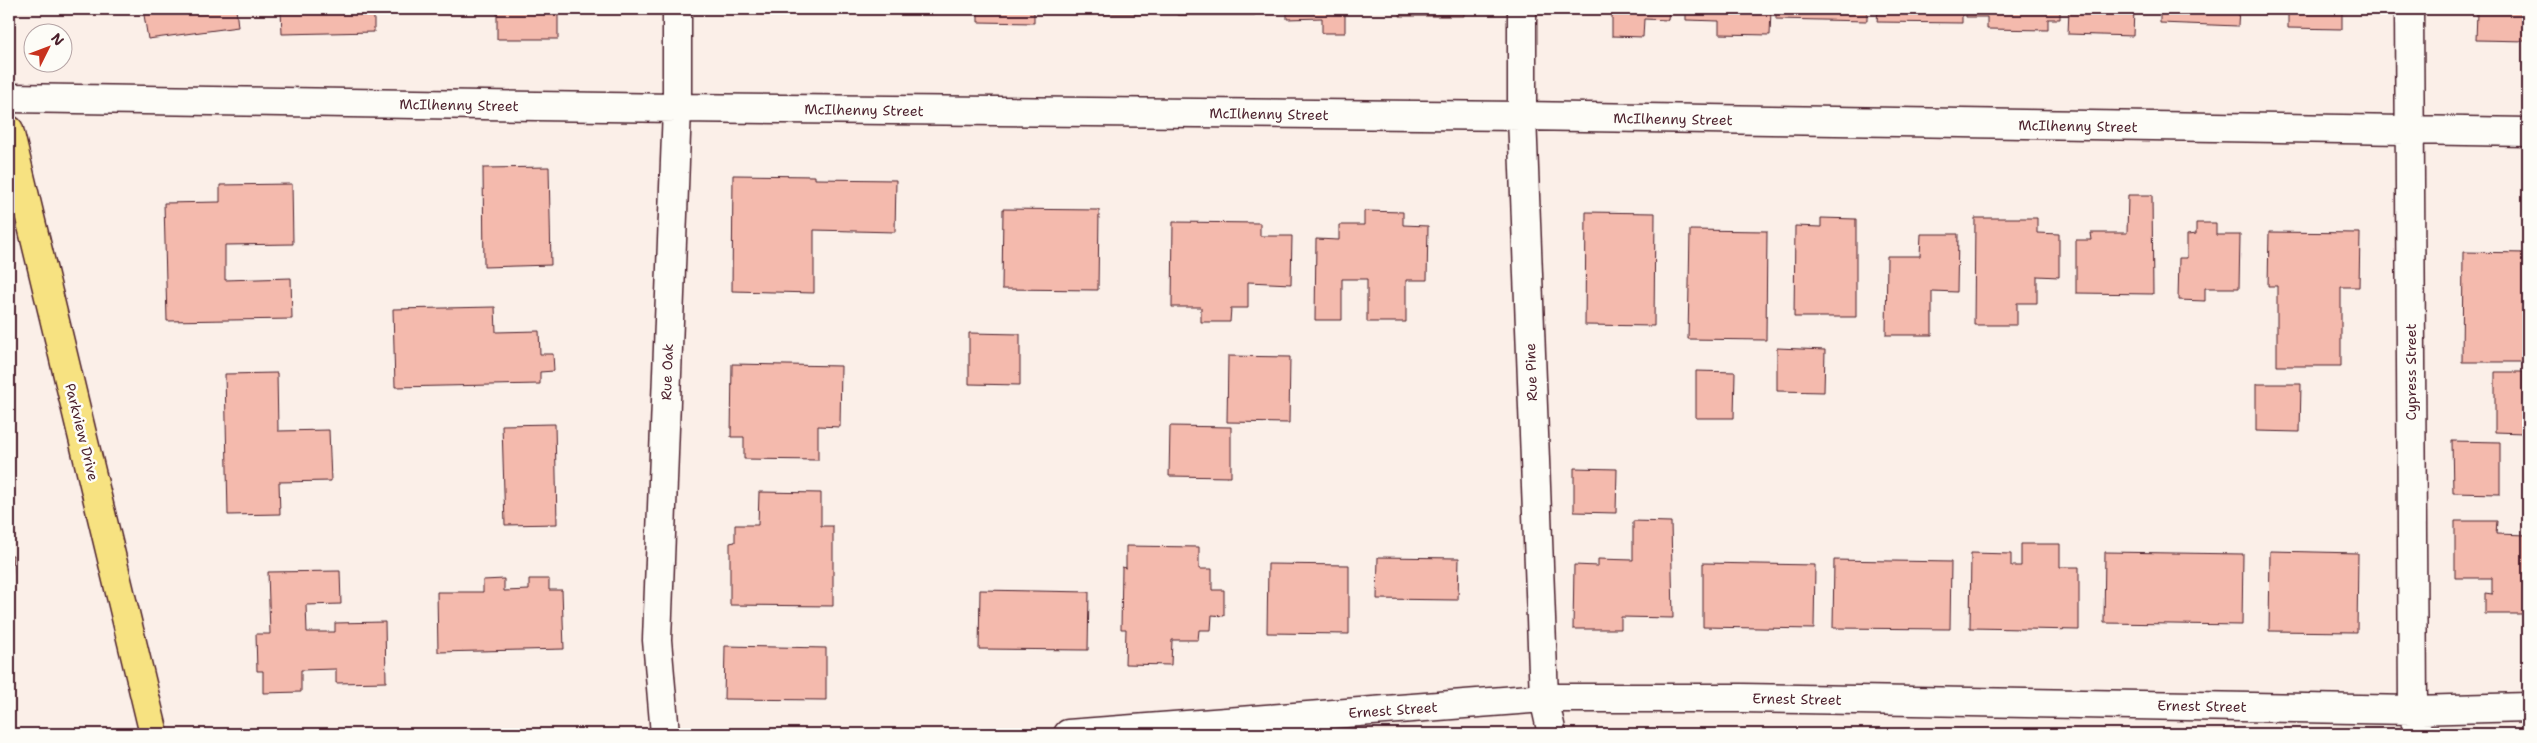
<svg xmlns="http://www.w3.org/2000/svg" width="2537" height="743" viewBox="0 0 2537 743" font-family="'Shantell Sans',sans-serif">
  <rect width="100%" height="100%" fill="#fbefe8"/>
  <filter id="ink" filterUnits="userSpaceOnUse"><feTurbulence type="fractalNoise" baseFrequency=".02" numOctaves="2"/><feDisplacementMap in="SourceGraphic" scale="10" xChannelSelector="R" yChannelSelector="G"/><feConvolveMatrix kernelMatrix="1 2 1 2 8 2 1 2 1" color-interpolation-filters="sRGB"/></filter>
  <g filter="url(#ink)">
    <path fill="#f4baad" stroke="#4a1f2b" d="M143,9H236L238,27L148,39Z
      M281,9H374V32L282,34Z
      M497,9H558V39H497Z
      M978,9H1067V12L1034,11V23L978,22Z
      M1076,9H1161V14H1076Z
      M1177,9H1255V15H1177Z
      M1287,9H1345V33H1322V18L1287,19Z
      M1400,9H1464V16H1400Z
      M1612,9H1669L1668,20L1644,19L1643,37L1612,36Z
      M1686,9H1771L1770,35L1719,34V21L1686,20Z
      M1776,9H1867V21L1776,19Z
      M1878,9H1962V23L1877,22Z
      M1966,9H2060V19H2048V30L1987,29V17H1966Z
      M2069,9H2134L2133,36L2068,34Z
      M2160,9H2239L2238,26L2160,23Z
      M2271,9H2342V29L2288,28V14L2271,13Z
      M2465,9H2528V41L2476,40L2477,12L2464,11Z
      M549,167L551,265L484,267L483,168Z
      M733,175L815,176V179L896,180L895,232L814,230V293L732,291Z
      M292,184L293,244L225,245V280L291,278L292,319L167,321L164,203L220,202V185Z
      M2128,195H2152L2153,294L2076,293V240H2092L2091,233H2127Z
      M1003,209L1099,210L1098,290L1002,289Z
      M1364,211L1403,212V225L1428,226L1427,280H1406V322H1367V279H1342V320H1315L1316,239L1339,240V225H1364Z
      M1586,212L1655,213L1654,326L1585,325Z
      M1821,218L1856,219V317H1794L1795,226L1821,227Z
      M1975,218H2037V233L2059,234V277L2037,276V303H2017V325H1974Z
      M1173,222L1260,223V236H1292L1291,284L1248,282V308H1231L1230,322H1201V307H1172Z
      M2196,223H2216V235H2240L2239,288H2205V301L2178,300L2179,258H2187V235L2196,234Z
      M1690,230L1767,231L1766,340L1688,339Z
      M2269,232L2360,233L2359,287H2341V366H2277V286H2268Z
      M1921,234H1958L1957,292L1932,291V335H1886L1887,256H1920Z
      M2463,252L2527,253L2526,362H2462Z
      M495,307L496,332L539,331L540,354H553L554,371L540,372V384L395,387L393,309Z
      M969,333L1020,334V385L969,384Z
      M1777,348L1825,350L1824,392L1777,391Z
      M1228,356L1290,357L1289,423L1227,422Z
      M732,364L841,366L840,427L818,426V460L744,459V437H731Z
      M1696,371L1735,372L1734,418H1696Z
      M2495,372H2523V433L2495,432Z
      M277,373L278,431L329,430L331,481L279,482L280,514L228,515L225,374Z
      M2256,384H2301L2300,432L2256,431Z
      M555,424L557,524L505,525L502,425Z
      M1170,426L1231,427V477L1169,476Z
      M2452,441L2500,442V494L2453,493Z
      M1574,468L1617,469L1616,513L1574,512Z
      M759,492L821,493V526H833V606L730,605V543L735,542V525H758Z
      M1633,521L1671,522L1673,618L1621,617V629H1573L1574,565L1598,566V559L1633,560Z
      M2455,521H2497L2496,534L2528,535V614H2485V593L2492,594V578H2455Z
      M2021,544H2060V567H2079V630L1970,628L1971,553L2011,554V566H2021Z
      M1126,546L1199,547V569H1212V590H1224V616L1212,615L1211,630H1199L1198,640H1172L1171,665L1125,664L1126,629H1121L1122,567L1126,568Z
      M2270,551L2358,553L2357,632L2269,631Z
      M2105,552L2243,554L2242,625L2104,623Z
      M9,555H13L9,610Z
      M1378,557L1459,558L1458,600L1377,599Z
      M1834,560L1951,562L1950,629L1833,628Z
      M1703,563L1815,565L1814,629L1703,627Z
      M1268,564L1349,565V634L1267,633Z
      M340,571L341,604L306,605L307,632H335V623L385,622L386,682L336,683V669L301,670V692L263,693V671H257L256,634H270L268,572Z
      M504,579V591L529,590V579H549V590H562L564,649L438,652L437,592H483V580Z
      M980,590L1089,592L1088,650L979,649Z
      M725,646L826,648V700L724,699Z"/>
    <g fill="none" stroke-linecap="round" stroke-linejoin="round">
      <defs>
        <path id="minor" d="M1522,9V116L1544,698L1552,734
          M2409,9L2413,710L2418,734
          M9,98L677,108L1522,116L2528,132
          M665,734L657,640L677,108V9
          M1068,734L1544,698H1741L2413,710L2528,707"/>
        <path id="major" d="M9,130L154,734"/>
      </defs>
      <use href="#minor" stroke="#4a1f2b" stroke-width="31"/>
      <use href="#major" stroke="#4a1f2b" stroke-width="31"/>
      <use href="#minor" stroke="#fdfcf7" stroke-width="28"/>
      <use href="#major" stroke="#f7e281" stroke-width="28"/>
    </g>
  </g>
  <g text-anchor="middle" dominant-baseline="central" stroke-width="5" stroke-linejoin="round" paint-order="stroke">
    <g font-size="14" fill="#4a1f2b" stroke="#fdfcf7">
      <text transform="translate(459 105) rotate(1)">McIlhenny Street</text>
      <text transform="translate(864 110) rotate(1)">McIlhenny Street</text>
      <text transform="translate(1269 114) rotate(1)">McIlhenny Street</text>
      <text transform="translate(1673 119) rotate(1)">McIlhenny Street</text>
      <text transform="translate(2078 126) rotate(1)">McIlhenny Street</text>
      <text transform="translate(667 372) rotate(-88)">Rue Oak</text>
      <text transform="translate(1531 372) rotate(-92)">Rue Pine</text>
      <text transform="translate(2411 372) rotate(-90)">Cypress Street</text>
      <text transform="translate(82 432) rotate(76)">Parkview Drive</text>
      <text transform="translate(1797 699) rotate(1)">Ernest Street</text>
      <text transform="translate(2202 706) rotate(1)">Ernest Street</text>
      <text transform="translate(1393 710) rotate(-4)">Ernest Street</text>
    </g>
  </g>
  <rect width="2537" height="743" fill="none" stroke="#fdfcf7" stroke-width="30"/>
  <rect x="15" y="15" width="2507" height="713" fill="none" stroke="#4a1f2b" stroke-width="2" filter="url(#ink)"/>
  <g transform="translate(48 48) rotate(48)"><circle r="24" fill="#fdfcf7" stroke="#b5a4a5"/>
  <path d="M0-4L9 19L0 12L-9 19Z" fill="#c8321e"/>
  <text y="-8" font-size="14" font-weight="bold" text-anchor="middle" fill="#4a1f2b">N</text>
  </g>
</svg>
